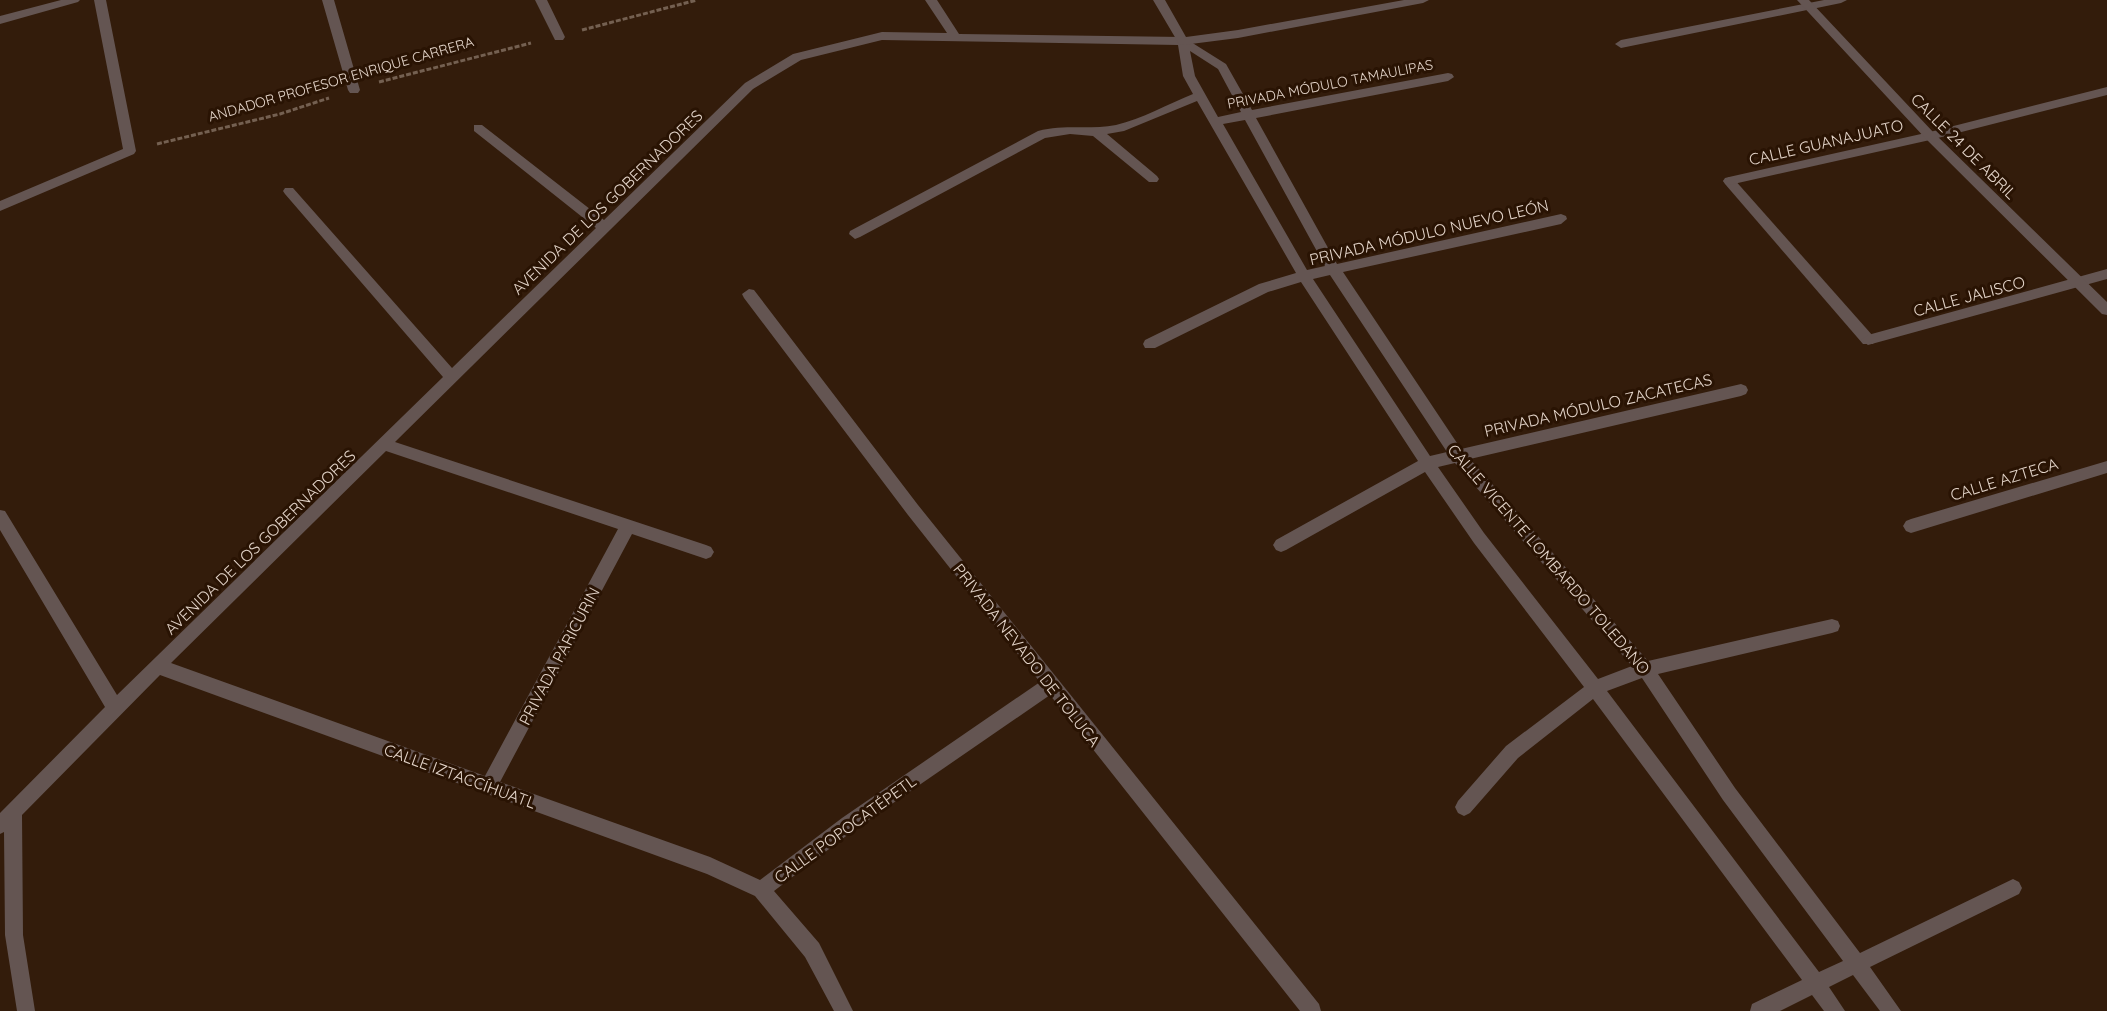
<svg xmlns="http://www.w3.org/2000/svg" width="2107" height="1011" viewBox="0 0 2107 1011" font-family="Quicksand,sans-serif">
  <rect width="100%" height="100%" fill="#331c0b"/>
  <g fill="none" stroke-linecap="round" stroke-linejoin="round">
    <path stroke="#746051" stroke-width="3" stroke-dasharray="5 2" stroke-linecap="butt" d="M582,30L697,0
      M379,82L531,43
      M157,144L280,114L329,98"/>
    <path fill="#645552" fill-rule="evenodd" d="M1729,177L1733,178L1873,336L1875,340L1873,344H1863L1725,184L1723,181L1725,178Z"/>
    <path fill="#645552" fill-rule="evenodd" d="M61,0H80L78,2L0,24V16Z
      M94,0H106L136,151L134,154L0,211V201L123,149Z
      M322,0H334L360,90L358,93H350L348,90Z
      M535,0H547L565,37L563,40H555Z
      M925,0H937L959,34L1183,37L1226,64L1252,110L1448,73L1452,74L1454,77L1448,81L1256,118L1337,264L1561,214L1566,216L1567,219L1561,224L1343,272L1461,449L1741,384L1746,386L1748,390L1746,394L1741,396L1470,459L1648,661L1832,619L1838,621L1840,626L1838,631L1832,633L1658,674L1735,788L1860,953L2013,879L2019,882L2022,888L2019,894L1870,967L1901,1011H1880L1853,975L1829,987L1845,1011H1824L1812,995L1780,1011H1750L1752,1004L1802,980L1593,699L1518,758L1470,813L1464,816L1458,813L1455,807L1458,801L1506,746L1584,687L1474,543L1425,472L1286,550L1281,552L1276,550L1273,545L1276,540L1418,461L1301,282L1268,292L1155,348H1145L1143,344L1145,340L1259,284L1296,273L1197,101L1124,131L1107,134L1157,176L1159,179L1157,182H1149L1093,136L1070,134L1045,138L860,237L855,239L849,234L850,231L1038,131C1064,124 1090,130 1116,125C1142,119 1168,104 1193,94L1183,76L1178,45L882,40L801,60L753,89L395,442L706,545L711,547L714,552L711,557L706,559L632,534L500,782L710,857L760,880L842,818L1040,682L908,515L744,298L742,294L749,289L754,290L918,505L1319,1004L1321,1011H1300L1050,695L854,830L774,891L819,943L853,1011H834L805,957L755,896L707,874L160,675L22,815L23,935L35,1011H17L5,935L4,832L0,834V813L105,707L0,530V510L5,511L117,695L443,377L285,194L283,191L285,188H293L452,368L596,228L474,131V125H482L604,220L745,83L793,54L882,32L947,33ZM1190,51L1218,69L1241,112L1218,117L1195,76ZM1245,120L1325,266L1307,270L1223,124ZM1330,275L1447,452L1430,456L1313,279ZM386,451L618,529L485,776L171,663ZM1455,463L1632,666L1598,679L1484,533L1438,467ZM1642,678L1723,800L1843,961L1819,972L1607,691Z
      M1824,0H1847L1841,3L1621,48L1615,44L1621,40Z
      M2107,87V95L1930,140L1729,185L1723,181L1729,177L1930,132Z
      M2107,269V279L1868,345L1861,340L1868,335Z
      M2107,461V473L1911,533L1906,531L1903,526L1906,521L1911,519Z"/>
    <path fill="#645552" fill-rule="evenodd" d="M1153,0H1165L1186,37L1238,30L1404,0H1429L1423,3L1238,38L1183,45L1179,44Z
      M1797,0H1809L1934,133L2107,302V315L2102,314L1926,139Z"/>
  </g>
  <g text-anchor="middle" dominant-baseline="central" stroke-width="6" stroke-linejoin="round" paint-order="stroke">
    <g font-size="14" fill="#e4d5ca" stroke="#291303">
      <text transform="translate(341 79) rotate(-16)">ANDADOR PROFESOR ENRIQUE CARRERA</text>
      <text transform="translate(1330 84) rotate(-11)">PRIVADA MÓDULO TAMAULIPAS</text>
    </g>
    <g font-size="16" fill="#e4d5ca" stroke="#291303">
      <text transform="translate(1826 142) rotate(-13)">CALLE GUANAJUATO</text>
      <text transform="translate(1964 146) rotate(45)">CALLE 24 DE ABRIL</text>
      <text transform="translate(607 202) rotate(-44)">AVENIDA DE LOS GOBERNADORES</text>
      <text transform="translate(1429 232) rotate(-13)">PRIVADA MÓDULO NUEVO LEÓN</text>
      <text transform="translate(1969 296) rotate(-15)">CALLE JALISCO</text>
      <text transform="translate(1598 405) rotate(-13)">PRIVADA MÓDULO ZACATECAS</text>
      <text transform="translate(2004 479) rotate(-17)">CALLE AZTECA</text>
      <text transform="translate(260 542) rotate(-44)">AVENIDA DE LOS GOBERNADORES</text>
      <text transform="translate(1549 559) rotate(49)">CALLE VICENTE LOMBARDO TOLEDANO</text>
      <text transform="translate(1027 655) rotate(52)">PRIVADA NEVADO DE TOLUCA</text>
      <text transform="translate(559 656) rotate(-62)">PRIVADA PARICURIN</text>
      <text transform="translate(460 776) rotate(20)">CALLE IZTACCÍHUATL</text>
      <text transform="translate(845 829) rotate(-36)">CALLE POPOCATÉPETL</text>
    </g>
  </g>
</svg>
